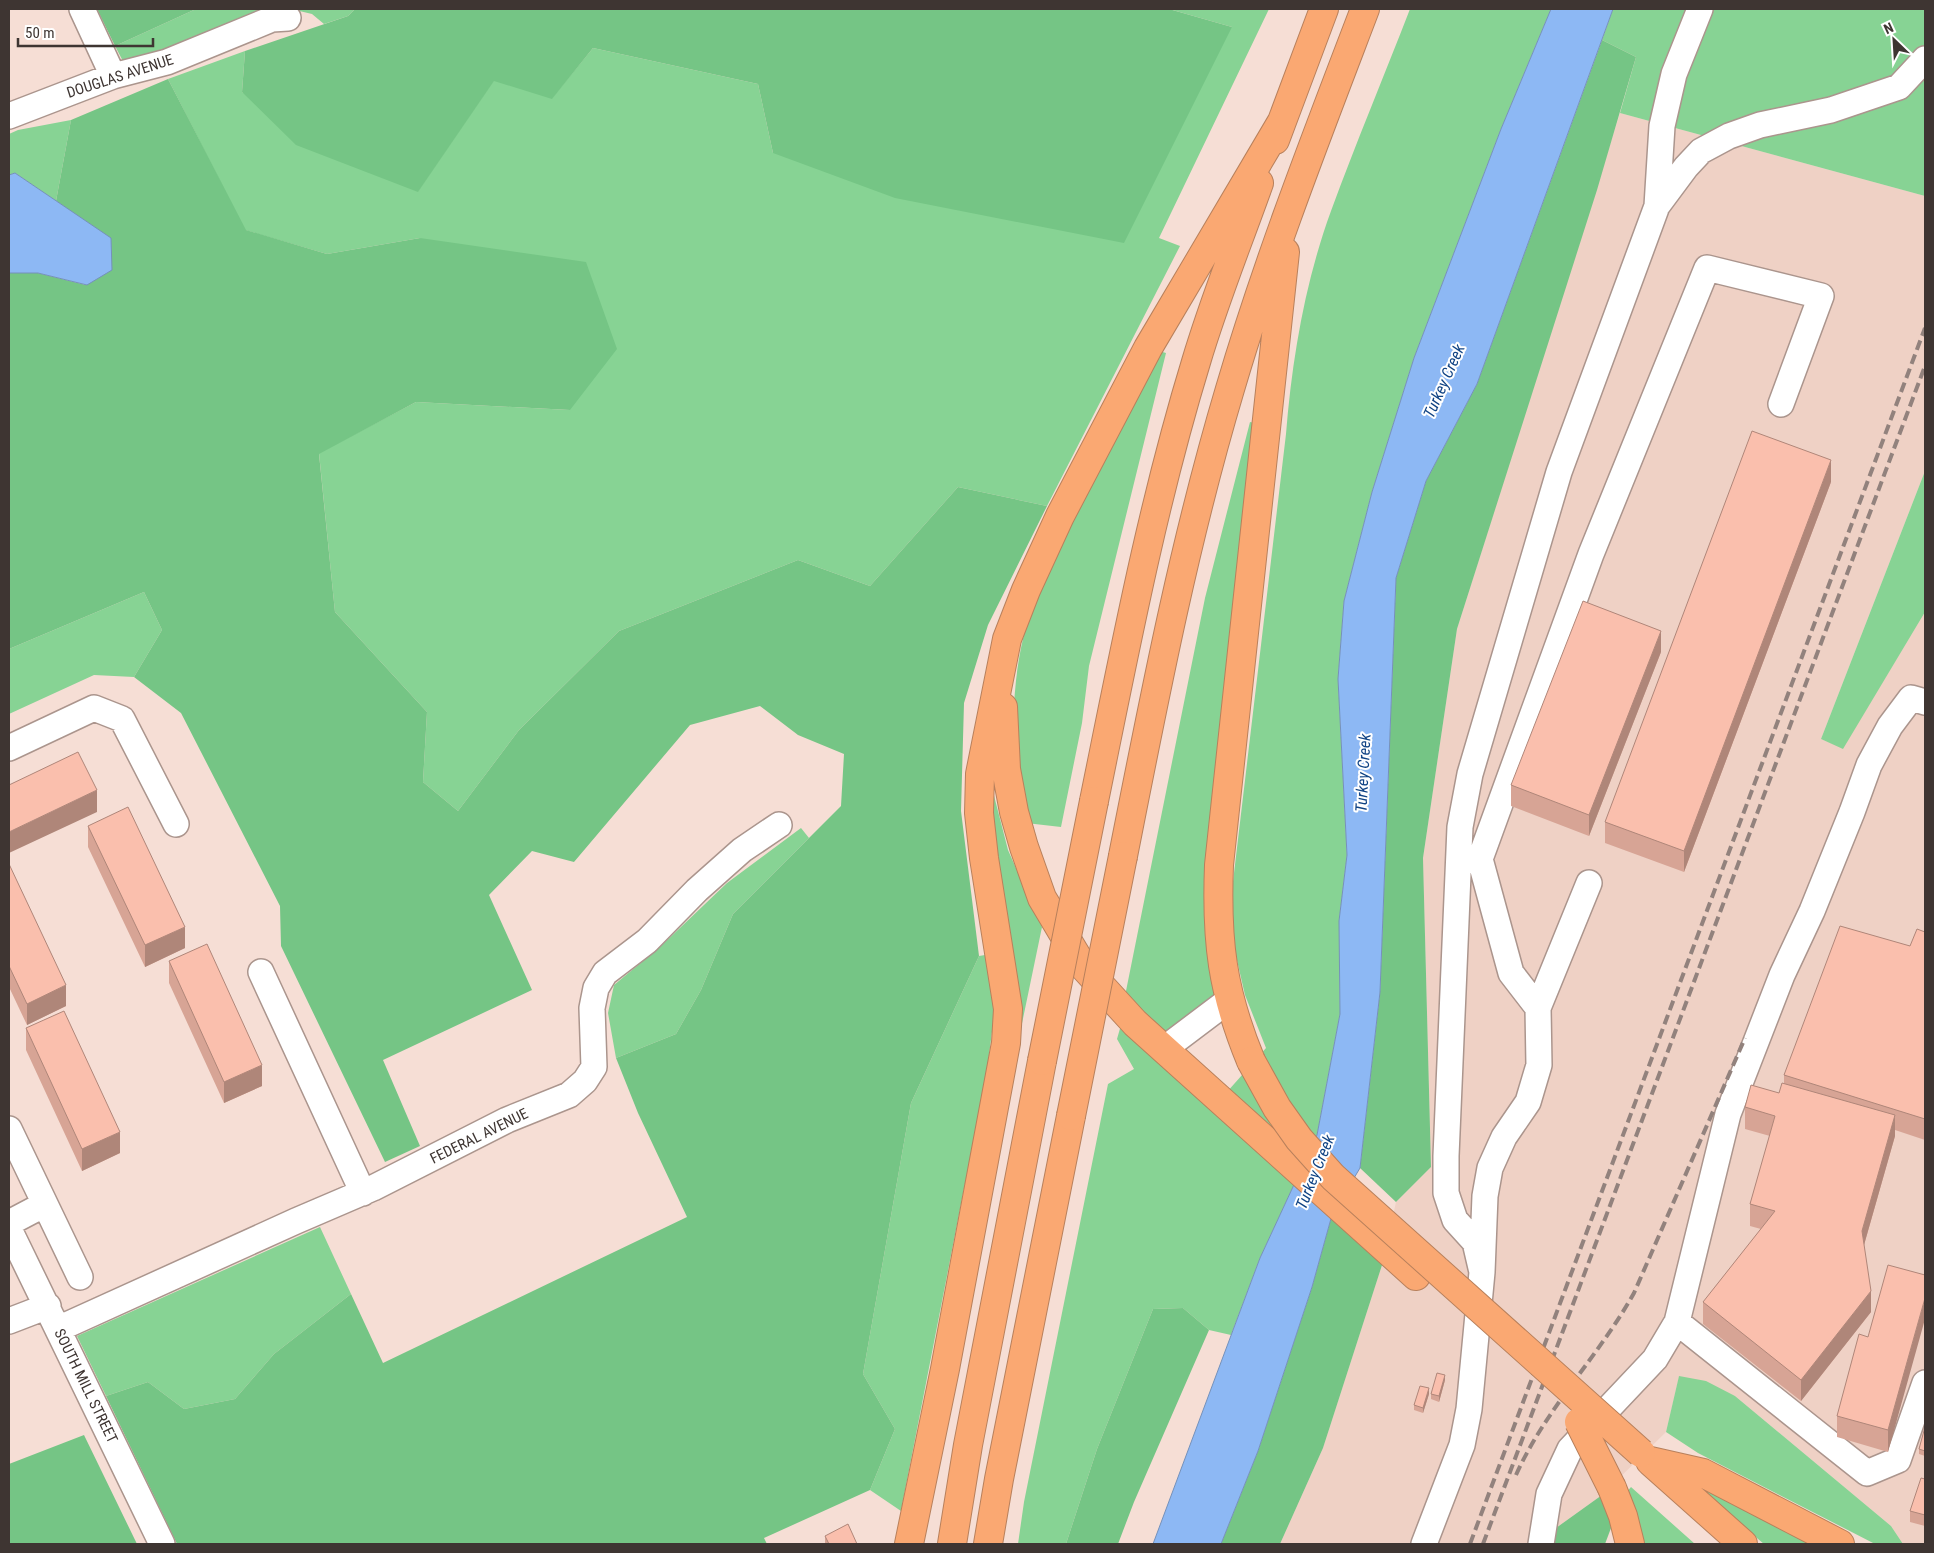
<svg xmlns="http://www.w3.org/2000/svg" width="1934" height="1553" viewBox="0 0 1934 1553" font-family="'Roboto Condensed',sans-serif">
  <rect width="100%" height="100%" fill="#f6ded5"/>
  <path fill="#efd1c5" d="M1620,113L1925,196V471L1821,739L1843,748L1925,612V1544H1903L1891,1526L1735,1396L1679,1377L1666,1432L1602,1495L1556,1528L1531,1525L1528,1544H1280L1323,1448L1383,1262L1396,1202L1431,1167L1423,858L1457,629Z"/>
  <path fill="#87d394" d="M196,9H269L125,65L115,46Z
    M291,9H355L348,16L324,24L312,14Z
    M1169,9H1269L1159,238L1180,246L1047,506L958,487L870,586L798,560L619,631L519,730L458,811L423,782L427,712L335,612L319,453L416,402L570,410L420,238L327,254L245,230L168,79L245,51L242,92L418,191L494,80L552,98L593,48L758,84L773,153L1232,27Z
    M1410,9H1551L1501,129L1414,358L1372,492L1344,601L1338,679L1347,855L1339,921L1340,1014L1317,1135L1260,1258L1231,1335L1209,1330L1183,1308L1153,1309L1097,1449L1066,1544H1018L1024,1502L1108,1084L1134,1069L1117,1039L1121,1025L1211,1110L1266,1048L1245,995L1233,943L1232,890L1286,434C1292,359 1305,282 1331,211C1356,143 1384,76 1410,9Z
    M1613,9H1925V196L1620,113L1636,57L1602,40Z
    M71,120L56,201L15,173L9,175V134L18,130Z
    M1156,350L1166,353L1089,666L1082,723L1061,827L1026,823C1023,805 1017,787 1016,769C1010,712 1015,653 1035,598Z
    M1250,422L1259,424L1217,995L1173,1028L1166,1031L1159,1029L1125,996L1205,598Z
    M1925,471V612L1843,749L1821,739Z
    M144,592L162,630L134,677L94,675L9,714V649Z
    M991,784L1008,850L1042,927L1020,1033L991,849Z
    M801,828L809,838L733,914L701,990L676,1034L616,1058L608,1013L614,985L660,947L727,883Z
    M985,955L994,998V1016L987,1071L901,1511L870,1490L895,1429L863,1374L911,1103L979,956Z
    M320,1227L351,1294L274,1354L235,1399L184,1409L148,1382L106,1396L77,1336Z
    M1679,1376L1706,1381L1735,1396L1891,1526L1903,1544H1875L1698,1453L1666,1432Z
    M1700,1478L1829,1544H1764L1694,1485Z
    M1631,1487L1695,1544H1640L1625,1494Z"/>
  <path fill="#75c585" d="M97,9H196L115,46Z
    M355,9H1169L1232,27L1124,243L895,198L773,153L758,84L593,48L552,99L494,81L418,192L296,145L242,92L245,51L348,16Z
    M1602,40L1636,57L1597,190L1457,629L1423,858L1431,1167L1396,1202L1360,1168L1380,992L1396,578L1426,481L1477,384Z
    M168,79L246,230L327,254L420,238L586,262L617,349L570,410L416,402L319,454L335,612L427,712L423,782L458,811L519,730L619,631L798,560L870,586L958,487L1047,506L988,625L964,703L961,811L979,956L911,1103L863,1374L895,1429L870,1490L764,1538L767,1544H177L106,1396L148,1382L184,1409L235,1399L274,1354L351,1294L383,1363L687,1217L638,1113L616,1058L676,1034L701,990L733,914L841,806L844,754L798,735L760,706L690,725L574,862L532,851L489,895L532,990L383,1060L420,1146L385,1162L281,946L280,906L181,713L134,677L162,630L144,592L9,649V273H38L86,285L110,238L56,201L71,120Z
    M1332,1215L1383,1262L1323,1448L1280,1544H1221L1258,1451L1312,1287Z
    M1183,1308L1209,1330L1134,1502L1118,1544H1066L1097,1449L1153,1309Z
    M84,1435L137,1544H9V1464Z
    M1602,1495L1610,1514L1611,1528L1605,1544H1552L1556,1528Z"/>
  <path fill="#8db8f4" stroke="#7591ba" d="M1551,9H1613L1477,384L1426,481L1396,578L1380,992L1360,1168L1332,1215L1312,1287L1258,1451L1221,1544H1153L1260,1258L1317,1135L1340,1014L1339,921L1347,855L1338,679L1344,601L1372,492L1414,358L1501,129Z
    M15,173L111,238L112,270L87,285L38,273H9V175Z"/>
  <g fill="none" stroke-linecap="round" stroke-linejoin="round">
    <defs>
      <path id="minor" d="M82,9L113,76
        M9,116L113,76L167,62L272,19L288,18
        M1657,206L1662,126L1674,74L1700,9
        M9,748L94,708L122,719L176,824
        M261,972L363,1193
        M1538,1008L1511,973L1480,859L1591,554L1707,268L1821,296L1781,404
        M1164,1049L1229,1000
        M9,1129L80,1277
        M9,1223L45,1204
        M9,1229L162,1544
        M1482,1272L1475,1242L1455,1220L1446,1193V1156L1460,827L1470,774L1559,472L1657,206L1686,167L1701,151L1729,136L1760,125L1831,110L1899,87L1925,59
        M9,1321L48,1306
        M1677,1322L1867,1473L1898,1460L1925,1383
        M58,1329L296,1221L373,1188L507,1120L569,1095L585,1081L594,1067L592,1008L596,988L605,973L647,941L697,890L742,850L779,825
        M1424,1544L1462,1445L1469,1409L1482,1272L1485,1196L1490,1168L1504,1137L1528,1102L1539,1065L1538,1008L1589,883
        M1541,1544L1549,1494L1570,1449L1655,1359L1677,1322L1728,1114L1782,975L1812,911L1852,812L1869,765L1890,726L1911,698L1925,702"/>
      <path id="highway" d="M1275,140L1324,9
        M1003,707L1006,769L1014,812L1024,847L1042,898L1082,965L1135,1023L1416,1276
        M1094,801C1124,654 1152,506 1196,362C1214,301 1238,242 1259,183
        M1123,856C1154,699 1184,543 1230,389C1268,260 1317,135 1365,9
        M1251,1061C1222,991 1216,941 1219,865L1285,252
        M1650,1461L1703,1473L1840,1544
        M1651,1462L1743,1544
        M1612,1488L1623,1516L1630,1544
        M909,1544L945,1369L1006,1043L1008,1009L984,858L979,813L980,774L1007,639L1026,590L1060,516L1148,348L1281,123
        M952,1544L968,1445L1042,1061
        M988,1544L999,1479L1071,1116"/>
    </defs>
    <use href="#minor" stroke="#ab958d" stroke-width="28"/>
    <use href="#highway" stroke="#b8805c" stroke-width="30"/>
    <use href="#minor" stroke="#fff" stroke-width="25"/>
    <use href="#highway" stroke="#faa872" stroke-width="28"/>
    <path stroke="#92827d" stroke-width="4" stroke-dasharray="10 5" stroke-linecap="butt" d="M1516,1475C1546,1408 1599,1356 1634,1293L1745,1038
      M1470,1544L1925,328
      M1483,1544L1925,366"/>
    <defs>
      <path id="highway-bridge" d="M1042,1061L1094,801
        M1251,1061L1277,1108L1299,1139L1333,1177L1641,1453
        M1071,1116L1123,856
        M1579,1422L1612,1488"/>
    </defs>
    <use href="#highway-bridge" stroke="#b8805c" stroke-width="30" stroke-linecap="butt"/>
    <use href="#highway-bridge" stroke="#faa872" stroke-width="28"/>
  </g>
  <path fill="#d7a495" d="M1831,482L1684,872L1605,843V822Z
    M1661,652L1589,836L1511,806V785Z
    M88,826L185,948L145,967L88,847Z
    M9,864L66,1006L27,1025L9,987Z
    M1925,932V1140L1895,1130V1136L1864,1245L1871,1312L1801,1401L1703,1324V1302L1761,1229L1750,1226V1204L1770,1136L1745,1129V1107L1779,1093L1784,1084V1075Z
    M169,961L262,1086L224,1103L169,983Z
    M26,1028L120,1153L82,1171L26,1050Z
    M1925,1275L1888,1452L1837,1437V1416L1868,1337Z
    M1445,1380L1439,1402L1431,1399V1394Z
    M1429,1394L1423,1413L1414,1410V1405Z
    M1925,1427V1456L1919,1454V1449Z
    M1925,1479V1526L1910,1522V1511Z
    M825,1536L857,1544H825Z"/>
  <path fill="#af8679" d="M1831,460V482L1684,872V851Z
    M1661,631V652L1589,836V815Z
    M97,790V812L9,853V832Z
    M185,927V948L145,967V945Z
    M66,985V1006L27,1025V1004Z
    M262,1065V1086L224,1103V1082Z
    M1895,1115V1136L1862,1252V1231Z
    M120,1132V1153L82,1171V1149Z
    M1871,1291V1312L1801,1401V1380Z
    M1925,1298V1319L1888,1452V1430Z
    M1445,1375V1380L1439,1402V1396Z
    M1429,1388V1394L1423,1413V1408Z"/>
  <path fill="#fabfad" stroke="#af8679" d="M1752,431L1831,460L1684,851L1605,822Z
    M1583,601L1661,631L1589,815L1511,785Z
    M78,752L97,790L9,832V785Z
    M128,807L185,927L145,945L88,826Z
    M9,864L66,985L27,1004L9,966Z
    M1840,926L1910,946L1917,929L1925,932V1119L1784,1075Z
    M207,944L262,1065L224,1082L169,961Z
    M64,1011L120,1132L82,1149L26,1028Z
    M1782,1083L1895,1115L1862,1231L1871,1291L1801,1380L1703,1302L1775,1211L1750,1204L1775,1116L1745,1107L1751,1085L1779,1093Z
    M1888,1265L1925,1275V1298L1888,1430L1837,1416L1859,1334L1868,1337Z
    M1437,1373L1445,1375L1439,1396L1431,1394Z
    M1420,1386L1429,1388L1423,1408L1414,1405Z
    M1925,1427V1451L1919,1449Z
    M1921,1478L1925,1479V1515L1910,1511Z
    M848,1524L857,1544H829L825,1536Z"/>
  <g text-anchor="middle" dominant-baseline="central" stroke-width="4" stroke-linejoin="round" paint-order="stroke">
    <g font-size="15" fill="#3e3532" stroke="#fff">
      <text transform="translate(120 76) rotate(-18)">DOUGLAS AVENUE</text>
      <text transform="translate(479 1136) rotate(-26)">FEDERAL AVENUE</text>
      <text transform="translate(86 1386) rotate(64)">SOUTH MILL STREET</text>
    </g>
    <g font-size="16" font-style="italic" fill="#104384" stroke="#fff">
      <text transform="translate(1444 381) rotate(-66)">Turkey Creek</text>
      <text transform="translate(1363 773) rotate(-87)">Turkey Creek</text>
      <text transform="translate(1315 1172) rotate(-68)">Turkey Creek</text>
    </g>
  </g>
  <rect width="1934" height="1553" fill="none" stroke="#3e3532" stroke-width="20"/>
  <g transform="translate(1894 40) rotate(335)" stroke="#ffffff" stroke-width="4" paint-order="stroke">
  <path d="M0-4L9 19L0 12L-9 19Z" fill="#3e3532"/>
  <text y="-8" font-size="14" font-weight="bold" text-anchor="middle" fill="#3e3532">N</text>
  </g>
  <path d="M18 38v8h135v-8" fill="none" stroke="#3e3532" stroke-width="2.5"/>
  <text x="25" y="38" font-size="15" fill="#3e3532" stroke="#ffffff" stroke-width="4" paint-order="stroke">50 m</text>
</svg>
